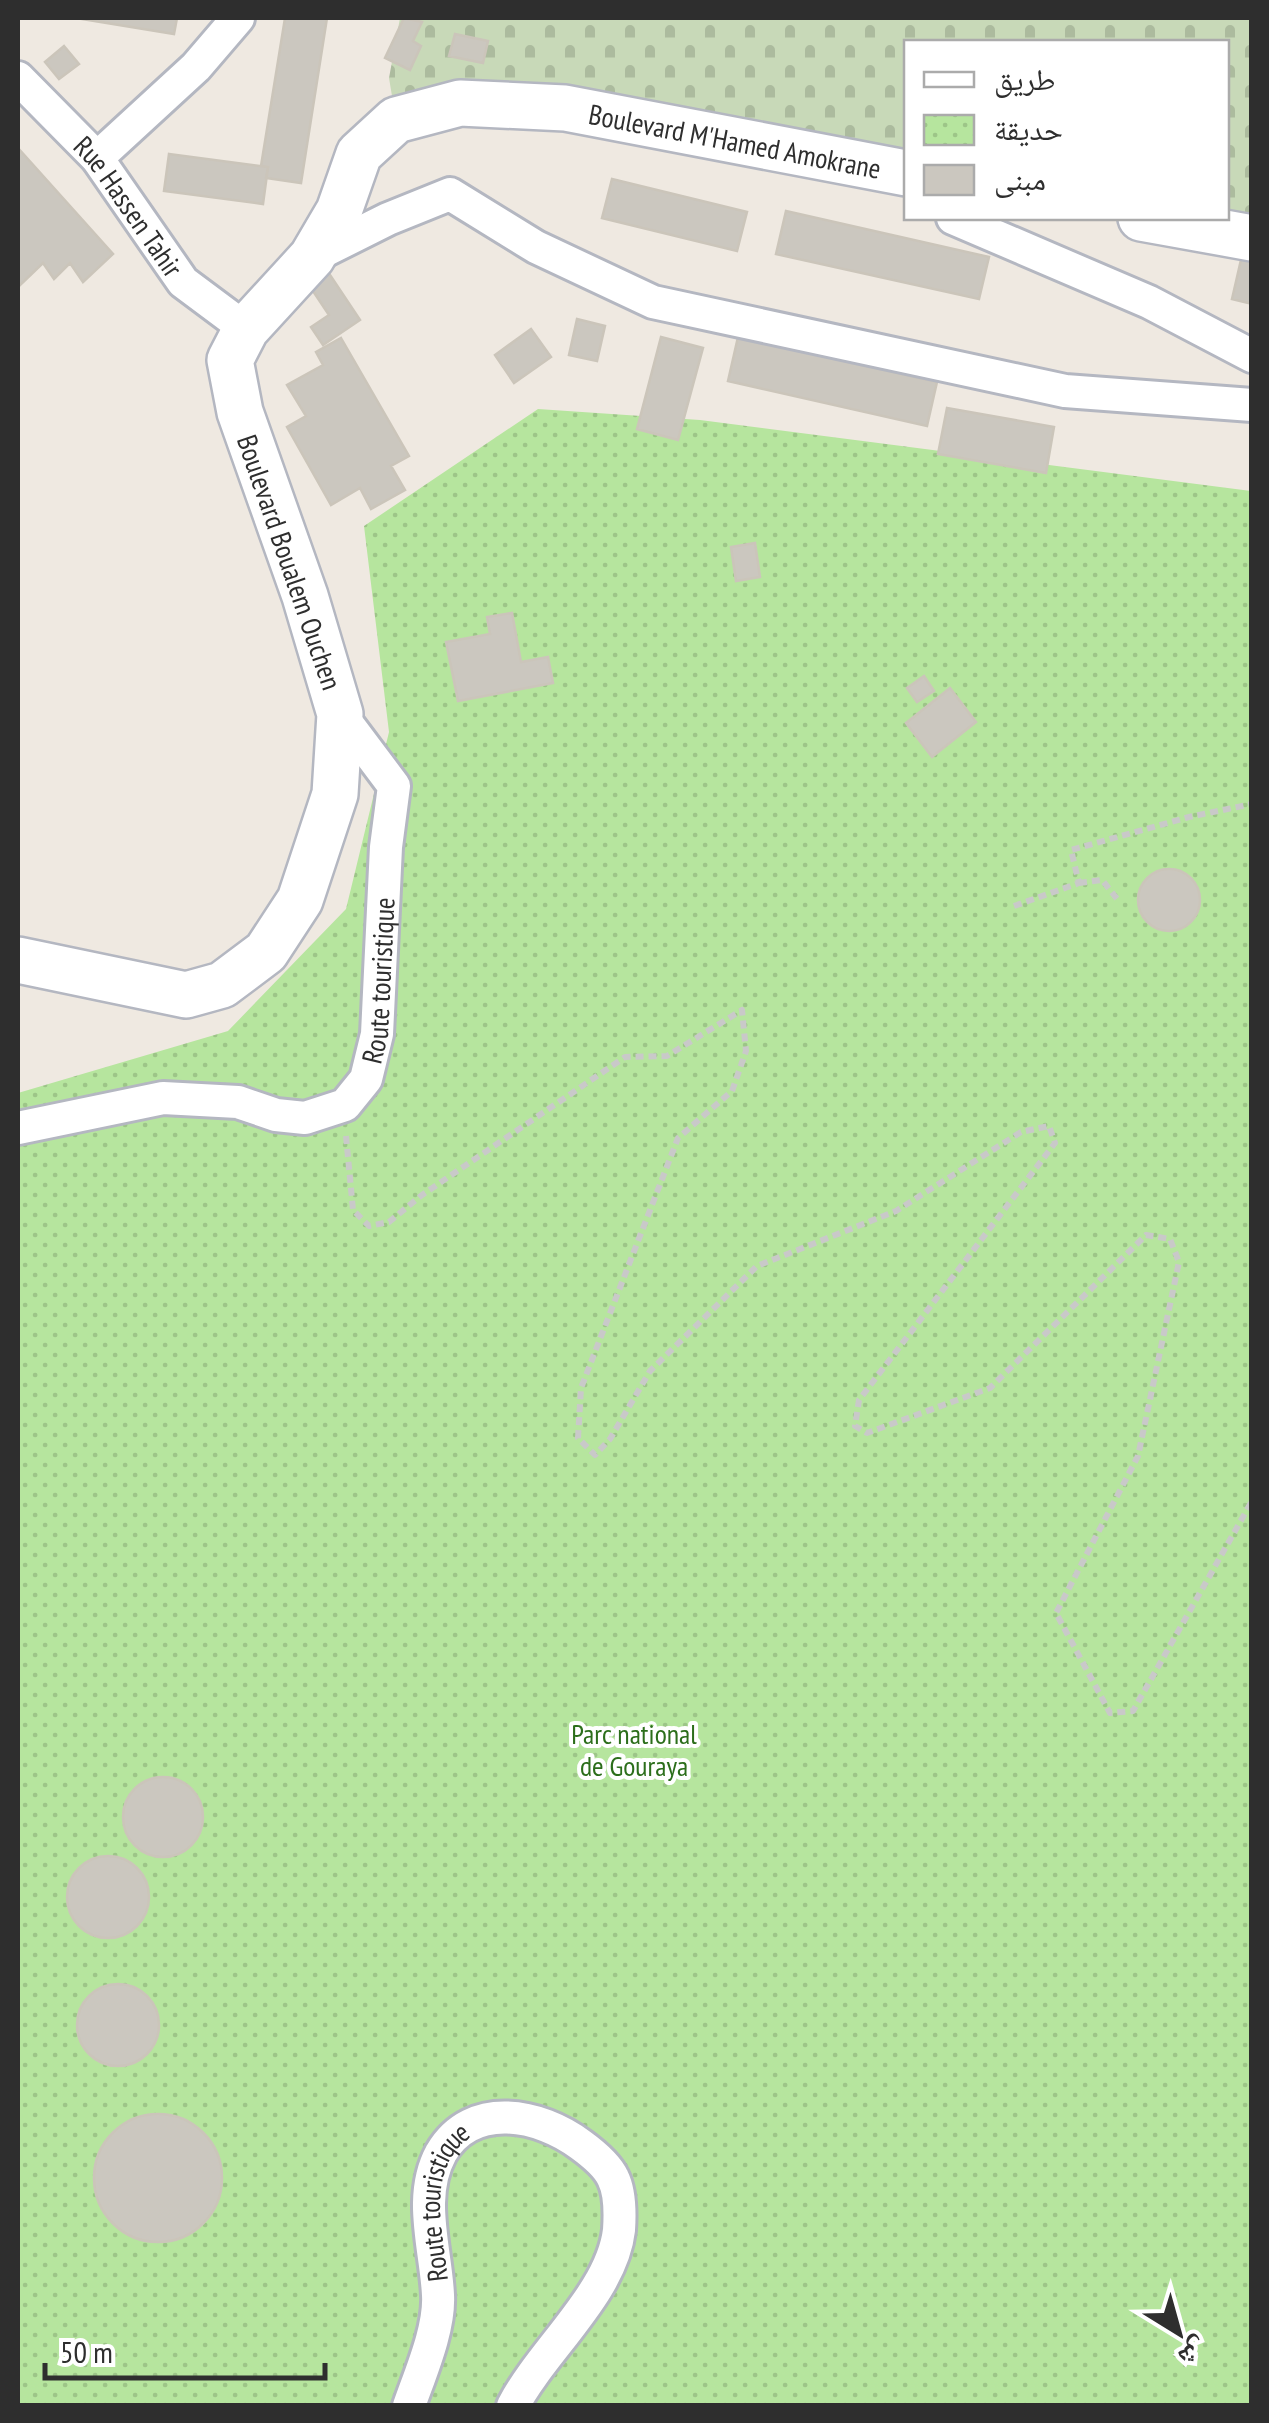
<svg xmlns="http://www.w3.org/2000/svg" width="1269" height="2423" viewBox="0 0 1269 2423" font-family="'PT Sans Narrow','Noto Naskh Arabic',sans-serif">
  <defs>
    <pattern id="cemetery-stones" width="16" height="16" patternUnits="userSpaceOnUse" patternTransform="scale(2.5)"><rect width="16" height="16" fill="#c8d9b8"/><path d="M2 7V4a2 2 0 0 1 4 0v3zM10 15v-3a2 2 0 0 1 4 0v3z" fill="#acbb9e"/></pattern>
    <pattern id="park-dots" width="8" height="8" patternUnits="userSpaceOnUse" patternTransform="scale(2.5)"><rect width="8" height="8" fill="#b6e59e"/><path d="M2 2h.1M6 6h.1" fill="none" stroke="#9dc588" stroke-width="1.8" stroke-linecap="round"/></pattern>
  </defs>
  <rect width="100%" height="100%" fill="#efe9e1"/>
  <path fill="url(#cemetery-stones)" d="M400,18H1251V238L1226,218V42H906V173L565,108L396,120L389,78Z"/>
  <path fill="url(#park-dots)" d="M538,409L700,420L1251,491V2405L18,2406V1093L228,1031L346,909L389,732L364,526Z"/>
  <path fill="#cbc7bf" stroke="#cbc5ba" stroke-width="2.5" d="M76,18H177L174,34Z
    M285,18H327L301,183L266,178L268,167L261,166Z
    M404,18L422,22L413,41L421,46L410,70L385,58Z
    M455,34L488,41L483,63L449,56Z
    M64,46L79,64L59,79L45,62Z
    M18,148L113,254L83,282L70,263L54,279L43,263L18,287Z
    M169,154L268,167L263,204L164,191Z
    M612,179L747,212L737,251L602,218Z
    M786,211L989,257L979,299L776,254Z
    M1243,251L1252,253V304L1232,299Z
    M328,272L360,320L323,345L311,327L329,315L309,285Z
    M577,319L605,326L597,361L569,355Z
    M531,329L551,357L514,383L495,355Z
    M661,337L703,348L678,440L637,429Z
    M738,337L937,382L927,426L728,381Z
    M341,338L409,456L391,466L405,490L371,509L360,488L331,505L287,427L306,416L287,385L323,365L316,352Z
    M947,408L1054,427L1046,473L938,454Z
    M755,543L760,577L736,581L731,547Z
    M512,613L521,662L548,657L553,683L458,701L446,642L490,634L487,617Z
    M924,676L934,691L917,702L907,688Z
    M950,688L976,722L932,757L906,723Z
    M1138 900a31 31 0 1 1 62 0a31 31 0 1 1-62 0Z
    M123 1817a40 40 0 1 1 80 0a40 40 0 1 1-80 0Z
    M67 1897a41 41 0 1 1 82 0a41 41 0 1 1-82 0Z
    M77 2025a41 41 0 1 1 82 0a41 41 0 1 1-82 0Z
    M94 2178a64 64 0 1 1 128 0a64 64 0 1 1-128 0Z"/>
  <g fill="none" stroke-linecap="round" stroke-linejoin="round">
    <defs>
      <g id="minor">
        <path id="s1" d="M18,78L97,158L183,282L246,329"/>
        <path d="M97,158L196,67L238,18"/>
        <path d="M953,218L1149,302L1252,356"/>
        <path d="M312,257L388,219L450,194L536,247L653,302L1065,391L1252,405"/>
        <path id="s2" d="M18,1128L163,1098L238,1102L276,1115L305,1118L345,1105L366,1079L377,1034L386,847L394,786L340,714"/>
        <path id="s3" d="M409,2406C420,2374 440,2329 438,2295C436,2249 417,2197 441,2153C472,2100 540,2114 581,2145C592,2153 607,2165 613,2178C620,2192 620,2215 619,2230C612,2293 542,2350 513,2406"/>
      </g>
      <g id="secondary">
        <path d="M1141,218L1252,238"/>
        <path id="s4" d="M18,960L186,995L222,985L266,952L300,900L335,794L340,714L305,596L240,412L230,360L246,329L312,257L339,211L359,154L396,120L460,103L565,108L906,173"/>
      </g>
    </defs>
    <use href="#minor" stroke="#b4b7c1" stroke-width="38"/>
    <use href="#secondary" stroke="#b4b7c1" stroke-width="50"/>
    <path stroke="#c9c9c9" stroke-width="6" stroke-dasharray="8 5" stroke-linecap="butt" d="M1079,883L1102,880L1118,900
      M1014,906L1079,883L1071,850L1189,817L1252,804
      M346,1136L353,1210L369,1226L389,1222L422,1195L625,1057L667,1056L742,1010L746,1051L732,1091L678,1138L581,1388L578,1438L595,1455L610,1439L650,1371L757,1266L896,1211L1021,1132L1049,1126L1055,1143L859,1400L855,1426L867,1433L990,1388L1146,1235L1170,1239L1179,1262L1138,1456L1056,1613L1110,1713L1133,1711L1252,1501"/>
    <use href="#minor" stroke="#fff" stroke-width="32"/>
    <use href="#secondary" stroke="#fff" stroke-width="45"/>
  </g>
  <g text-anchor="middle" dominant-baseline="central" stroke-width="8" stroke-linejoin="round" paint-order="stroke">
    <g font-size="28" fill="#2e2e2e" stroke="#fff">
      <text stroke="none"><textPath href="#s4" startOffset="1530">Boulevard M'Hamed Amokrane</textPath></text>
      <text stroke="none"><textPath href="#s1" startOffset="170">Rue Hassen Tahir</textPath></text>
      <text transform="translate(290 562) rotate(71)">Boulevard Boualem Ouchen</text>
      <text stroke="none"><textPath href="#s2" startOffset="468">Route touristique</textPath></text>
      <text stroke="none"><textPath href="#s3" startOffset="212">Route touristique</textPath></text>
    </g>
    <g font-size="28" fill="#2c6e1b" stroke="#fff">
      <text x="634" y="1733">Parc national<tspan x="634" dy="32">de Gouraya</tspan></text>
    </g>
  </g>
  <rect width="1269" height="2423" fill="none" stroke="#2e2e2e" stroke-width="40"/>
  <rect x="904" y="40" width="325" height="180" fill="#ffffff" stroke="#ababab" stroke-width="2.5"/>
  <rect x="924" y="72" width="50" height="15" fill="#ffffff" stroke="#ababab" stroke-width="2.5"/>
  <text x="994" y="90" font-size="30" fill="#2e2e2e">طريق</text>
  <rect x="924" y="115" width="50" height="30" fill="url(#park-dots)" stroke="#ababab" stroke-width="2.5"/>
  <text x="994" y="140" font-size="30" fill="#2e2e2e">حديقة</text>
  <rect x="924" y="165" width="50" height="30" fill="#cbc7bf" stroke="#ababab" stroke-width="2.5"/>
  <text x="994" y="190" font-size="30" fill="#2e2e2e">مبنى</text>
  <g transform="translate(1179 2333) rotate(143)" stroke="#ffffff" stroke-width="8" paint-order="stroke">
  <path d="M0-8L18 38L0 25L-18 38Z" fill="#2e2e2e"/>
  <text y="-15" font-size="28" font-weight="bold" text-anchor="middle" fill="#2e2e2e">ش</text>
  </g>
  <path d="M45 2363v15h280v-15" fill="none" stroke="#2e2e2e" stroke-width="5"/>
  <text x="60" y="2363" font-size="30" fill="#2e2e2e" stroke="#ffffff" stroke-width="8" paint-order="stroke">50 m</text>
</svg>
